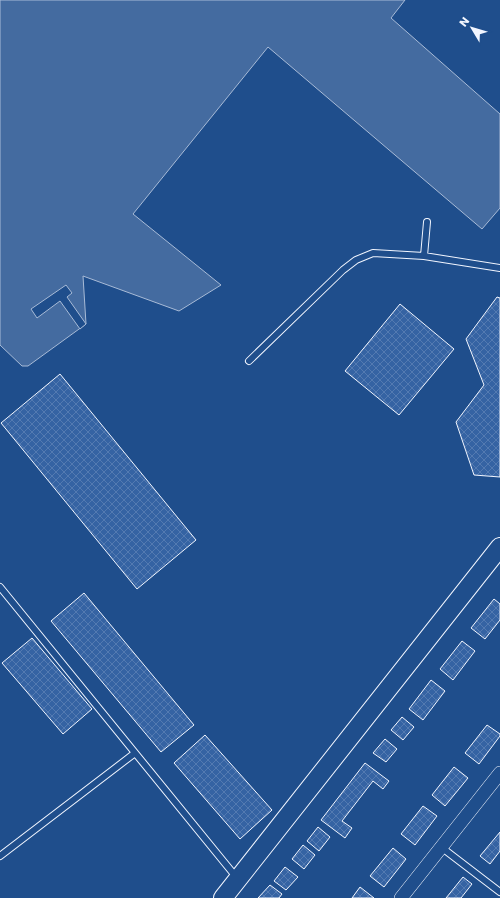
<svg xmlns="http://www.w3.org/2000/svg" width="500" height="898" viewBox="0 0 500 898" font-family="Poppins,sans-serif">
  <defs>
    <pattern id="building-cross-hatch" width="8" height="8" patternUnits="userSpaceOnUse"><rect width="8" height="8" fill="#3563a3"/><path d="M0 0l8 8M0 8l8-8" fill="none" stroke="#537ab1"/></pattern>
  </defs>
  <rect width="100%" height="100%" fill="#1f4e8c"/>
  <path fill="#446ba0" stroke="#a8bbd7" d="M0,0H405L391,18L500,114V208L482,229L268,47L133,214L221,285L179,311L83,276L86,324L28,366H22L0,345Z"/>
  <path fill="#1f4e8c" stroke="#a8bbd7" d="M66,285L72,293L67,297L86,324L80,329L60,301L37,318L31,309Z"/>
  <path fill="url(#building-cross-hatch)" stroke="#f2f6ff" d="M497,297L500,298V477L474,475L456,422L484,385L466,339Z
    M400,304L454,349L399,415L345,371Z
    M60,374L196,540L137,589L1,423Z
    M84,593L194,725L161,752L51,621Z
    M494,599L500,604V620L485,639L471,628Z
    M32,638L92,709L63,734L2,663Z
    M462,641L475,651L453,680L440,669Z
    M431,680L445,691L423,720L409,709Z
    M402,717L414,727L403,740L391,730Z
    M487,725L500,734V736L479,764L465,753Z
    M205,735L272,810L240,839L174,763Z
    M385,739L397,749L386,762L373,753Z
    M365,763L389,781L383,789L373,781L342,821L352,828L345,838L321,820Z
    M454,767L468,778L445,806L432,795Z
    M423,806L437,816L415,845L401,834Z
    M318,827L330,837L319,851L307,841Z
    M500,832V851L490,864L480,856Z
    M303,845L315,855L304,869L292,859Z
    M393,848L406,859L384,887L370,876Z
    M285,867L298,877L286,890L274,881Z
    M463,877L472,884L461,898H446Z
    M270,885L282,894L279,898H258Z
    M360,887L374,898H352Z"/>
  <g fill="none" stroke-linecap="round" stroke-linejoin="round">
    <defs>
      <path id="lane" d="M424,256L427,222
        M249,361L343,270L356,260L373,253L424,256L500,268
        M0,587L237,878
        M441,847L500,892
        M0,856L135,753"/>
      <path id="street" d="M401,898L500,773"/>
      <path id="secondary" d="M223,898L500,547"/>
    </defs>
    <use href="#lane" stroke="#f2f6ff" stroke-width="8"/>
    <use href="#street" stroke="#f2f6ff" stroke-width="14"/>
    <use href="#secondary" stroke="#f2f6ff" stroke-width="20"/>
    <use href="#lane" stroke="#1f4e8c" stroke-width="6"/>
    <use href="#street" stroke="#1f4e8c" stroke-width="13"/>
    <use href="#secondary" stroke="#1f4e8c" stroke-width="18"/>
  </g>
  <g transform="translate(472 28) rotate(308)" stroke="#1f4e8c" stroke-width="3" paint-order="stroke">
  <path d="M0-3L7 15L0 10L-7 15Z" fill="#f2f6ff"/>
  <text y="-6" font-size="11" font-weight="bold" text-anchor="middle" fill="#f2f6ff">N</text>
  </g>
</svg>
